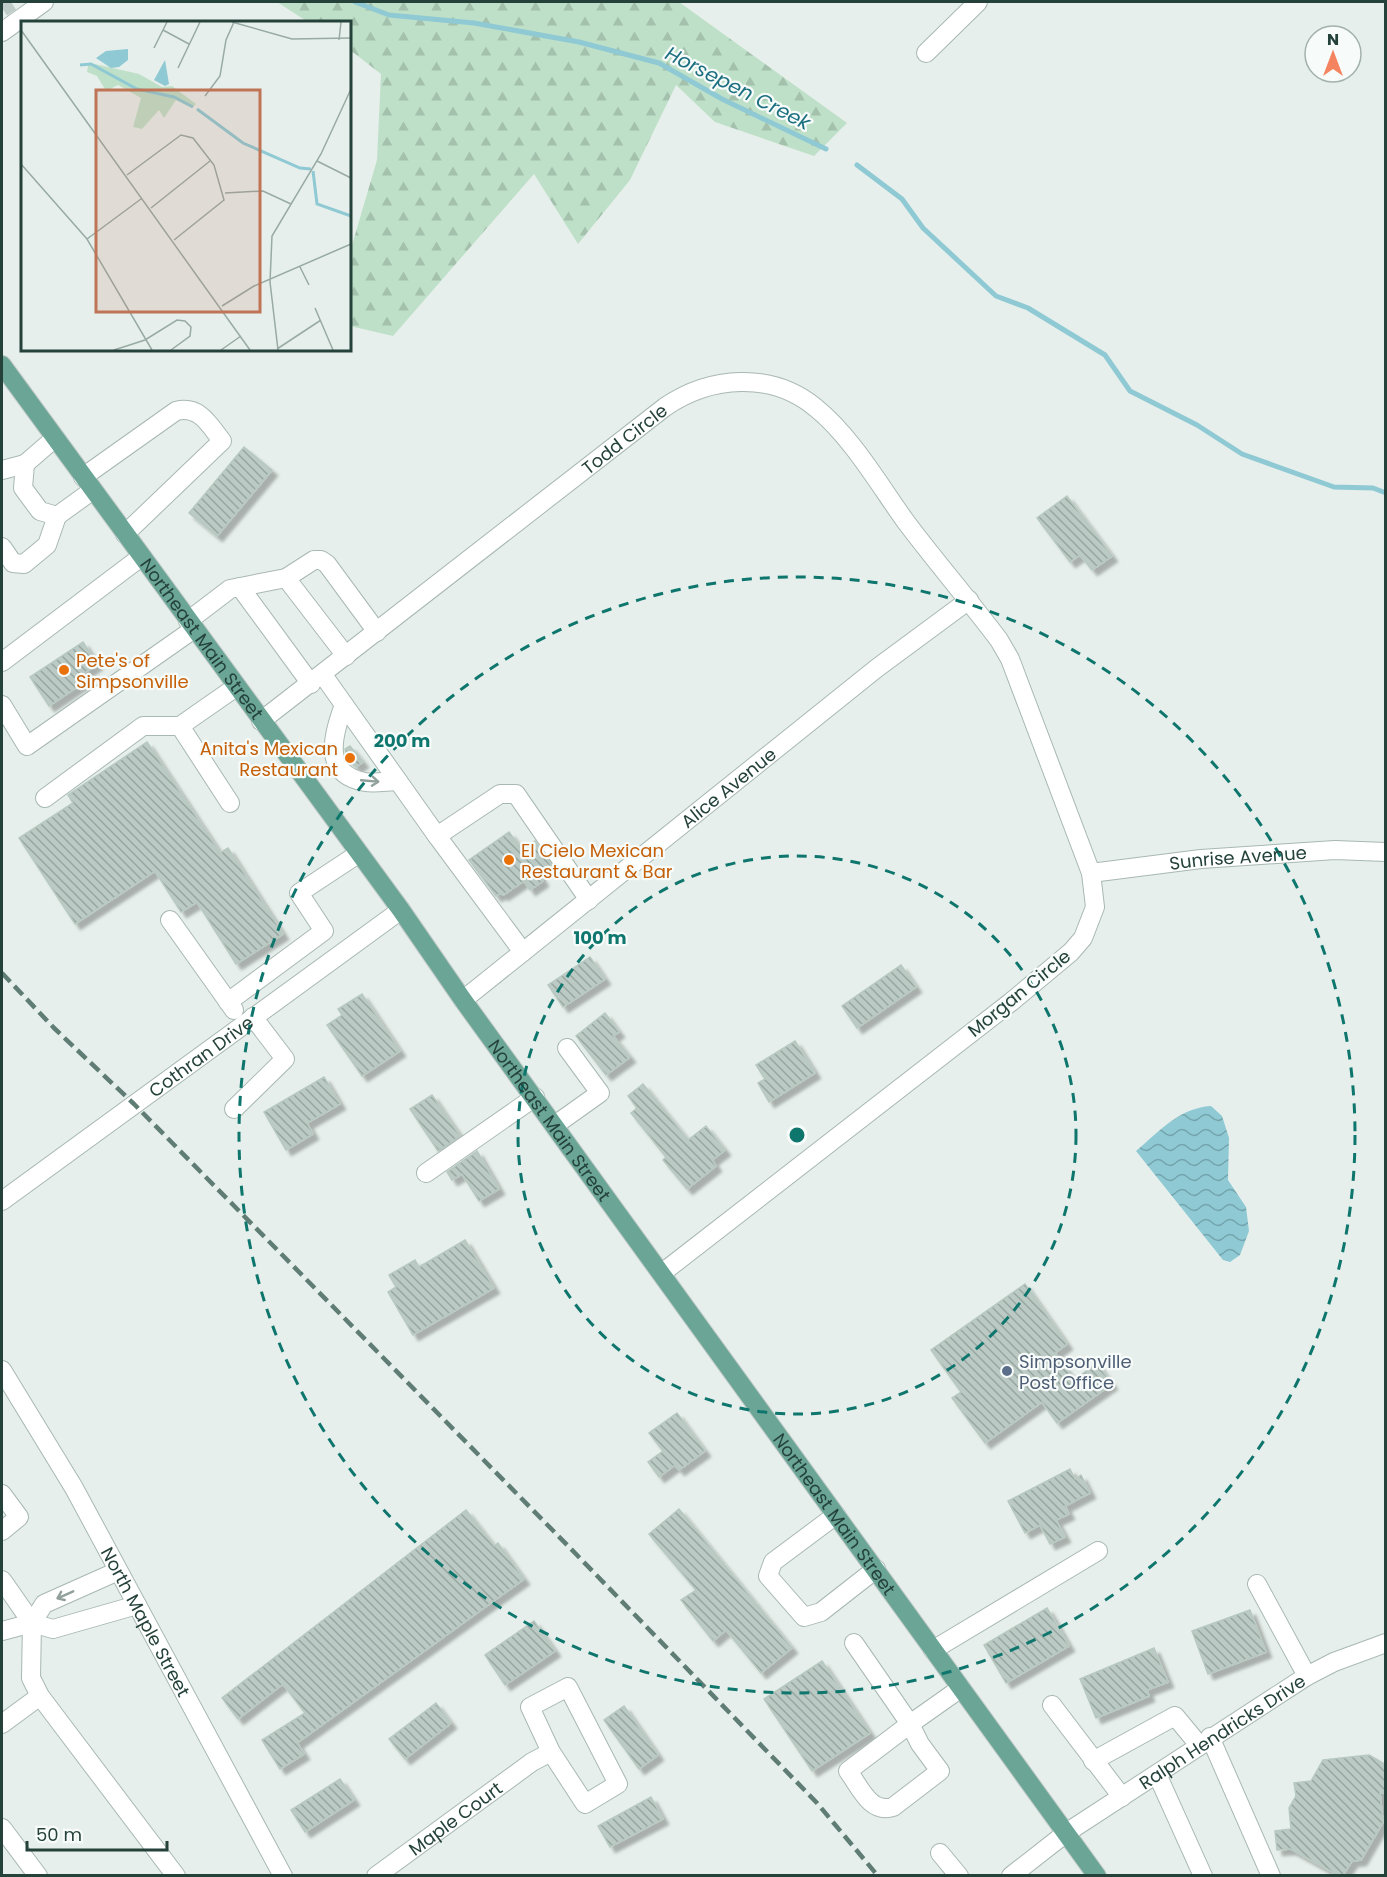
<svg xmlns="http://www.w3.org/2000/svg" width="1387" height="1877" viewBox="0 0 1387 1877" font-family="Poppins,sans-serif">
  <defs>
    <pattern id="forest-firs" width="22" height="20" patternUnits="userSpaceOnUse" patternTransform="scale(1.5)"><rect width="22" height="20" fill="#bfe0c8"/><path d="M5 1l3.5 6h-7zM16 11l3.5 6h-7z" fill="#a4c1ad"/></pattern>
    <pattern id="water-waves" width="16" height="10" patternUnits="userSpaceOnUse" patternTransform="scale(1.5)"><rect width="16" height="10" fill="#8ec9d4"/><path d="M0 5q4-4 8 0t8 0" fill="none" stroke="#74a5ad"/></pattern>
    <pattern id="building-back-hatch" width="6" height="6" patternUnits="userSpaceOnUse" patternTransform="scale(1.5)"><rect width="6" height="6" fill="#bbcac4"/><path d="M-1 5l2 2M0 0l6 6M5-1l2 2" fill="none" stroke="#98a6a0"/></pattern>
    <filter id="shadow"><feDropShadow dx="5.5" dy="5.5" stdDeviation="1.5" flood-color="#0004"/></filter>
  </defs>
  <rect width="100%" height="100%" fill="#e6efeb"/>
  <path fill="url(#forest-firs)" d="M277,2H679L847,123L814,156L715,122L676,85L630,180L578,244L534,174L393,336L350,326V252L377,160L381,74L350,50V22H308Z"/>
  <path fill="url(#water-waves)" d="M1211,1106L1222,1116L1229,1138L1228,1180L1246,1207L1249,1231L1240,1255L1230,1262L1223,1260L1136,1151C1160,1131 1179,1108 1211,1106Z"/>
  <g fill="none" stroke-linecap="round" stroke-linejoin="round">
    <path stroke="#8ec9d4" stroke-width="5" d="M355,2L389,15L474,23L579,42L659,63L722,99L826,149
      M857,165L902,199L923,228L996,296L1028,308L1105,355L1130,391L1197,425L1242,454L1334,487L1373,488L1386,493"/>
  </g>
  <path fill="url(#building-back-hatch)" stroke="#b8c9c2" stroke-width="1.5" filter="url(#shadow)" d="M244,447L272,470L217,536L189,513Z
    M1067,496L1112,556L1092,570L1080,555L1070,562L1037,518Z
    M83,642L97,664L79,677L83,683L49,706L30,677Z
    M147,742L220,853L228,848L283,934L236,964L197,902L181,912L155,871L75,924L19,838L73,803L68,795Z
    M350,746L363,762L356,767L347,758L345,749Z
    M509,832L522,850L535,841L551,865L539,874L543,881L530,890L524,881L503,895L501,893L496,896L469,860Z
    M590,957L605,979L563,1007L548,985Z
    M901,965L916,987L857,1028L842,1006Z
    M362,994L400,1051L362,1076L327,1025L342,1015L338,1009Z
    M605,1013L619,1032L613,1036L630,1057L606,1075L576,1036Z
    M795,1041L815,1073L769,1102L758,1083L765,1079L756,1065Z
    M324,1077L340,1104L307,1123L313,1134L286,1150L264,1112Z
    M643,1084L688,1140L706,1126L725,1150L712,1160L716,1166L687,1189L663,1160L666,1157L631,1113L637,1108L628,1096Z
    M432,1095L460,1136L438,1151L410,1109Z
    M477,1151L499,1189L479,1201L462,1174L452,1180L447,1172Z
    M465,1240L494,1288L413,1335L388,1292L396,1287L389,1275L415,1260L419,1267Z
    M1025,1284L1067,1344L1055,1353L1074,1380L1097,1363L1112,1384L1057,1423L1042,1402L985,1443L952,1398L961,1392L931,1350Z
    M677,1413L705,1451L679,1470L675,1465L659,1477L648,1462L663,1451L649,1433Z
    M1070,1469L1075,1479L1081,1475L1090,1493L1065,1506L1069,1514L1056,1520L1065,1537L1050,1544L1040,1525L1025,1533L1008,1501Z
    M679,1509L792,1648L761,1673L726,1630L713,1641L681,1600L696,1590L649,1534Z
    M466,1510L494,1546L498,1543L524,1579L297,1743L304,1754L280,1769L262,1740L305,1713L283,1684L238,1719L222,1698Z
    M1047,1608L1069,1646L1006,1683L984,1645Z
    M1250,1610L1266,1652L1208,1674L1192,1631Z
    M534,1621L555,1651L505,1685L485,1655Z
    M1154,1648L1168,1682L1147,1690L1149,1696L1096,1718L1080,1679Z
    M822,1661L870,1733L812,1771L764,1699Z
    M436,1703L451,1723L405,1759L389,1739Z
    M624,1706L658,1755L639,1769L604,1720Z
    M1369,1755L1386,1765V1792L1380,1793L1383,1822L1361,1860L1352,1861L1343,1875H1338L1291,1849L1277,1850L1275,1831L1291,1829L1289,1808L1296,1796L1294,1783L1311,1781L1323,1760Z
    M340,1779L354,1800L305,1832L291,1810Z
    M651,1797L663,1819L610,1847L598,1826Z"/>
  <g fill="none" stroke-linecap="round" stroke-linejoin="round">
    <path stroke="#bfccc8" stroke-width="18" stroke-dasharray="18 9" stroke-linecap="butt" d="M2,8L11,2"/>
    <defs>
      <g id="minor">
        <path d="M2,32L44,2"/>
        <path d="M926,53L978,2"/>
        <path d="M55,438L25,464L23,488L40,511L57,516L93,490"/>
        <path d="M2,470L25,464"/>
        <path d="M83,477L176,411C199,405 209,424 222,441L125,534"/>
        <path d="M2,547L13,563L24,564L47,545L57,516"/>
        <path d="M286,578L346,656"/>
        <path d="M240,587L311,684"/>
        <path d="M188,621L230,589L286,578L314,560H321L327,564L377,632"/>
        <path d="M2,662L141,557"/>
        <path d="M323,675L437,836L500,794H516L589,900"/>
        <path d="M2,705L27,746L194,629"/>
        <path d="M344,705C333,734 321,774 365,782C375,784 388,781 398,781"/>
        <path id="s1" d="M261,721L665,407C710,376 772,371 816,408C851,436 880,486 906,522C936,562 969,600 999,640L1010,659L1091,873L1095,907L1083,938L1071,952L1011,1002L662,1273"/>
        <path d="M180,726L230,803"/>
        <path d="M45,798L143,726H180L236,687"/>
        <path d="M437,836L523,952"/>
        <path id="s2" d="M1091,873L1201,859L1335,850L1386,852"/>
        <path d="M170,920L234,1010"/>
        <path id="s3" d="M463,1000L877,668L969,600"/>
        <path d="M228,1002L324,931L299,893L358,854"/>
        <path d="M234,1109L285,1059L253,1017"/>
        <path d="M555,1125L600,1093L567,1048"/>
        <path d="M426,1173L535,1097"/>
        <path id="s4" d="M2,1201L401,910"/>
        <path id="s5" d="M2,1370L74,1488L283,1876"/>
        <path d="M2,1494L19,1517L2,1531"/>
        <path d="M836,1515L773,1562L768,1576L804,1617L821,1612L876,1569"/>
        <path d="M118,1571L44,1604L32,1623L53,1629L137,1605"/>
        <path d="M2,1580L32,1623L31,1678L40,1696L176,1876"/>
        <path d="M1257,1584L1307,1676"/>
        <path d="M2,1631L32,1623"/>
        <path d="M854,1643L910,1724L961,1688"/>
        <path d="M933,1650L1098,1551"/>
        <path d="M1052,1705L1122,1797"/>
        <path d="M2,1724L40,1696"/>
        <path d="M910,1724L920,1744L940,1771L893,1807C870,1814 860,1787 848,1771Z"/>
        <path d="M1210,1737L1271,1876"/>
        <path d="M1093,1761L1175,1716L1199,1745"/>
        <path d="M1157,1774L1203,1876"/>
        <path d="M2,1828L38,1876"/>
        <path d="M940,1853L959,1876"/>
        <path id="s6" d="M376,1876L532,1762L551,1752L585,1804L618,1784L568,1687L530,1707L551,1752"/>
        <path id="s7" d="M1011,1876L1066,1833L1307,1676L1334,1662L1386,1643"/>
      </g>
      <g id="major">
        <path id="s8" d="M2,365L401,910L463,1000L1097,1876"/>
      </g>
    </defs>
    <use href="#minor" stroke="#a8b8b2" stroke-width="20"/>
    <use href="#major" stroke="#c2cac8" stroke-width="20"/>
    <use href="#minor" stroke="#fff" stroke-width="18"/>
    <use href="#major" stroke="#6aa596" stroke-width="18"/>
    <path stroke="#5f7d75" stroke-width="4.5" stroke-dasharray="12 6" stroke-linecap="butt" d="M2,973L54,1028L134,1104L575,1553L817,1803L878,1876"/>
  </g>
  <defs><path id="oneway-shaft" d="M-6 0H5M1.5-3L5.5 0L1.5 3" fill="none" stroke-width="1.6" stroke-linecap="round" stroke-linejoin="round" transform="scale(1.5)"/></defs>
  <g stroke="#92a09c">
    <use href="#oneway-shaft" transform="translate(370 781) rotate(5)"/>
    <use href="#oneway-shaft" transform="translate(65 1595) rotate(156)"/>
  </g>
  <g fill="none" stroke="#0f766e" stroke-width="3" stroke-dasharray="10 8">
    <circle cx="797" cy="1135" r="279"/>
    <circle cx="797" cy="1135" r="558"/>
  </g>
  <g fill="#e8710a" stroke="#f7fbf9" stroke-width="2">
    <circle cx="64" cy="670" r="6"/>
    <circle cx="350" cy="758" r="6"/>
    <circle cx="509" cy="860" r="6"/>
  </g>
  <circle fill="#5c6f8a" stroke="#f7fbf9" stroke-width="2" cx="1007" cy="1371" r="6"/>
  <g text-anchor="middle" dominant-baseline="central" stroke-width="4.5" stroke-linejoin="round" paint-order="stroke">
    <g font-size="18" fill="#24423a" stroke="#f7fbf9">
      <text stroke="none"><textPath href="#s1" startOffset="460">Todd Circle</textPath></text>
      <text stroke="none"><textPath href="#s8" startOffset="339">Northeast Main Street</textPath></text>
      <text stroke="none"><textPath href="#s3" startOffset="340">Alice Avenue</textPath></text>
      <text stroke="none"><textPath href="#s2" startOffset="148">Sunrise Avenue</textPath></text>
      <text transform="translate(1019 993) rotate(-39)">Morgan Circle</text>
      <text stroke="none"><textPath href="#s4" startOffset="246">Cothran Drive</textPath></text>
      <text stroke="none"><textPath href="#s8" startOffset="933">Northeast Main Street</textPath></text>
      <text stroke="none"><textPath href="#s8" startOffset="1419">Northeast Main Street</textPath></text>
      <text stroke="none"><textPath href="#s5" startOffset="290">North Maple Street</textPath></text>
      <text stroke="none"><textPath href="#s7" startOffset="256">Ralph Hendricks Drive</textPath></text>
      <text stroke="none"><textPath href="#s6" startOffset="98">Maple Court</textPath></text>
    </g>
    <g font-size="18" fill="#c56008" stroke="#f7fbf9" text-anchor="start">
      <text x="76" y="660">Pete's of<tspan x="76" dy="21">Simpsonville</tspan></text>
      <text x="338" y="748" text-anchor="end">Anita's Mexican<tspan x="338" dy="21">Restaurant</tspan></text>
      <text x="521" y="850">El Cielo Mexican<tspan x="521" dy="21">Restaurant &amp; Bar</tspan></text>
    </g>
    <g font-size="18" fill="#4e5e75" stroke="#f7fbf9" text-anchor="start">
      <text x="1019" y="1361">Simpsonville<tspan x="1019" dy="21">Post Office</tspan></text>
    </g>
    <g font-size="20" font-style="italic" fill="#1c6f80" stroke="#f7fbf9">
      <text transform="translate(738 88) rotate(27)">Horsepen Creek</text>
    </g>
  </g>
  <g transform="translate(21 21)">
    <rect width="330" height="330" fill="#e6efeb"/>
    <path d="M74,43L118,53L141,66L151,65L175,83L171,87L155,79L143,97L138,89L121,108L112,106L120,77L97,64L85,70L76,55L66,51L67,45Z" fill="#bfe0c8"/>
    <path d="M107,28V39L98,46L90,47L75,37L85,30ZM144,39L148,63L144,65L133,59Z" fill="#8ec9d4"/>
    <path fill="none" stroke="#8ec9d4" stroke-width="3" d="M59,44L70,43L116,68L153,76L172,86M176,88L222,122L279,147L290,148M292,150L296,183L330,195"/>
    <path fill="none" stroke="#98aaa4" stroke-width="1.5" d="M211,1L271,18L330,17M0,9L229,329M142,9L168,23M318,19L320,1M133,27L146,1M157,47L179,1M184,75L199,55L205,19L213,1M296,140L330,157M0,143L66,218L131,329M106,154L160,114L172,117L193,144L203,179L153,219M204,172L242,170L270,183M130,187L189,140M66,218L120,178M279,246L288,264M201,285L233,265L330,223M294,287L312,329M256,328L300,299M93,329L124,319L156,299L164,300L170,306L169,315L150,329M200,329L220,315M257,329L249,261L251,215L300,133L330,68"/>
    <path fill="#c07456" fill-opacity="0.15" stroke="#c07456" stroke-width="3" d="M75,69H239V291H75Z"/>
    <rect width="330" height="330" fill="none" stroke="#24423a" stroke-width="3"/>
  </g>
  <circle cx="797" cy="1135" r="9" fill="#0f766e" stroke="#f7fbf9" stroke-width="3"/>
  <g font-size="18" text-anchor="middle" font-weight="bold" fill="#0f766e" stroke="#f7fbf9" stroke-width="4.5" stroke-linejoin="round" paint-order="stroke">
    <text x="402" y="747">200 m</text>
    <text x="600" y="944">100 m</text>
  </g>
  <rect width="1387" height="1877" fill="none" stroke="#24423a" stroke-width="6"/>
  <g transform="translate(1333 54)"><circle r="28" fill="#f7fbf9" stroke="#a3b1ad" stroke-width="1.5"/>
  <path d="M0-4.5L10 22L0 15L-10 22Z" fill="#f4845f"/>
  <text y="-9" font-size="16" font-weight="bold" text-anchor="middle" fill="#24423a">N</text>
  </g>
  <path d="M27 1841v9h140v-9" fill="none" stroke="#24423a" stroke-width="3"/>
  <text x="36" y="1841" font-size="18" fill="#24423a" stroke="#f7fbf9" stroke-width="4.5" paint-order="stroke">50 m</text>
</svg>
